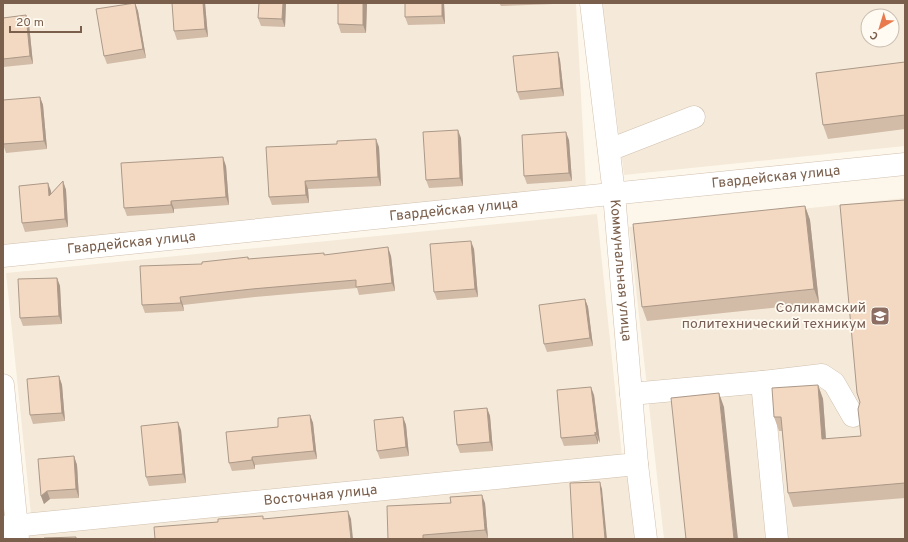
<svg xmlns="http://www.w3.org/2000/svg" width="908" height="542" viewBox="0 0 908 542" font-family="Overpass,sans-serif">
  <rect width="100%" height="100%" fill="#fdf7eb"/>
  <path fill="#f5ead9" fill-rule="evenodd" d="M3,3H576L586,187L3,251Z
    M602,3H905V146L624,175ZM868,16H892V40H868Z
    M905,198V539H664L629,227Z
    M597,214L622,456L31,514L6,273Z
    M628,471L635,539H26L25,531Z"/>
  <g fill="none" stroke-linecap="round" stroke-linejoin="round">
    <defs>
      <g id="minor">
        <path id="s1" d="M591,3L614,194L637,464L646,539"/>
        <path d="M609,150L694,117"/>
        <path id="s2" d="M3,256L905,164"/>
        <path d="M762,382L777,539"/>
        <path d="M3,385L18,539"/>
        <path d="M631,394L762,382L822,375L834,383L853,416"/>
        <path id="s3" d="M3,527L637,464"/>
      </g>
    </defs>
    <use href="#minor" stroke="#d1c0af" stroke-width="23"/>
    <use href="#minor" stroke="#fff" stroke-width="22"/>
  </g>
  <path fill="#d2bba7" d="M135,3L138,11L146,58L107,64L104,56Z
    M205,3L208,37L177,40L174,31Z
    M286,3L285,27L261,26L258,18Z
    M338,3H367L366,33H341L338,24Z
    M405,3H444L445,24L408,25L405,17Z
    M499,3H554V4L501,6Z
    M26,15L29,24L33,64L3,67V18Z
    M558,52L560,60L564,96L520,100L517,92Z
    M905,62V129L828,139L823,125Z
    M40,97L43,105L47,149L6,153L3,144Z
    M461,138L463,186L429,188L426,180Z
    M569,140L572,181L527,184L524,176Z
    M379,147L381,186L308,189L309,203L272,205L269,197Z
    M226,166L229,205L174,209V213L127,216L124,208Z
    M63,181L66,190L68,227L25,232L22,223L51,191V194Z
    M905,200V498L793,507L788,493L782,431H779L774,417L818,385L823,399L826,439L861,436L860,402Z
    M805,206L810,220L819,303L647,321L642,307Z
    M474,249L478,297L437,300L434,292Z
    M325,255L391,256L395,291L359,295L357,288L255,297L183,305L184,311L145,313L142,305L248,257L249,259Z
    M57,278L60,286L62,324L23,326L20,318Z
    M585,299L588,307L593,346L547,352L544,344Z
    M59,376L62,385L65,421L33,424L30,415Z
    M594,395L600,443L598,440V444L564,446L561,438Z
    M487,408L490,416L493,451L460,453L457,445Z
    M310,415L313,423L317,459L255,465V469L232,471L229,463L278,427Z
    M403,417L406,425L409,456L380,459L377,451Z
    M181,430L186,483L149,486L146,477Z
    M74,456L77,465L79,498L50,499L44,504L41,496Z
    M485,503L488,538L473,539H388Z"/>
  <path fill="#ab9888" d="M135,3L138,11L146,58L143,49Z
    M203,3H205L208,37L205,29Z
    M283,3H286L285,27L282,19Z
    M363,3H367L366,33L363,25Z
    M442,3H444L445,24L442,16Z
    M26,15L29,24L33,64L30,56Z
    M558,52L560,60L564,96L561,88Z
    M40,97L43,105L47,149L44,141Z
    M458,130L461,138L463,186L460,178Z
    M566,132L569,140L572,181L569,173Z
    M376,139L379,147L381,186L378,177Z
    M223,157L226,166L229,205L226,197Z
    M63,181L66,190L68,227L65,219Z
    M305,181L308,189L309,203L306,195Z
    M48,183L51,191L52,204L49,196Z
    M171,201L174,209V213L171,205Z
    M805,206L810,220L819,303L814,289Z
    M471,241L474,249L478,297L475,289Z
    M388,247L391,256L395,291L392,283Z
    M57,278L60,286L62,324L59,316Z
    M180,297L183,305L184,311L181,303Z
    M585,299L588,307L593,346L590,338Z
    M59,376L62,385L65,421L62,413Z
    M818,385L823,399L827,453L822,439Z
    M591,387L594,395L600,443L597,435Z
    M719,393L724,407L738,539H734Z
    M487,408L490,416L493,451L490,442Z
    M310,415L313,423L317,459L314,451Z
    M403,417L406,425L409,456L406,447Z
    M178,422L181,430L186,483L183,474Z
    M595,432L598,440V444L595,435Z
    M74,456L77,465L79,498L76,489Z
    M252,457L255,465V469L252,460Z
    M600,482L602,489L607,539H605Z
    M47,491L50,499L44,504L41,496Z
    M482,495L485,503L488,538L485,530Z
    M348,511L351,519L353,539H351Z"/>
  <path fill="#f4d9c2" stroke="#ab9888" d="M135,3L143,49L104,56L96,9Z
    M172,3H203L205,29L174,31Z
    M259,3H283L282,19L258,18Z
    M338,3H363V25L338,24Z
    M405,3H442V16L405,17Z
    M26,15L30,56L3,59V18Z
    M558,52L561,88L517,92L513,56Z
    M905,62V115L823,125L816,73Z
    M40,97L44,141L3,144V100Z
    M458,130L460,178L426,180L423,132Z
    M566,132L569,173L524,176L522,135Z
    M376,139L378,177L305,181L306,195L269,197L266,147L337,144V141Z
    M223,157L226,197L171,201V205L124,208L121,163Z
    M63,181L65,219L22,223L19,186L48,183L49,196Z
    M905,200V483L788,493L781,417H774L772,388L818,385L822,439L861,436L858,409L860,402L857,393L840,205Z
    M805,206L814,289L642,307L633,224Z
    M471,241L475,289L434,292L430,244Z
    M388,247L392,283L356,287V280L252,289L180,297L181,303L142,305L140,266L202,264V262L248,257V259L324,253V255Z
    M57,278L59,316L20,318L18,279Z
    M585,299L590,338L544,344L539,305Z
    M59,376L62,413L30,415L27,379Z
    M591,387L597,435L595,432V435L561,438L557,390Z
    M719,393L734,539H686L671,398Z
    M487,408L490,442L457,445L454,411Z
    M310,415L314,451L252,457V460L229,463L226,432L278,427V418Z
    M403,417L406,447L377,451L374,420Z
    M178,422L183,474L146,477L141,426Z
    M74,456L76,489L47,491L41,496L38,459Z
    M600,482L605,539H573L570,483Z
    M482,495L485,530L423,535V539H388L387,506L451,503L450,497Z
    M348,511L351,539H155L154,527L218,522V519L263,516V519Z
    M76,537V539H44V538Z"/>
  <defs>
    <symbol id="university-square" viewBox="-11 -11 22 22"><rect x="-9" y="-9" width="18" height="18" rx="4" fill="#8d6e63" stroke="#fffbf2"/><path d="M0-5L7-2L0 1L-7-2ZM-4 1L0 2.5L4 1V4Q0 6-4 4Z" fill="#fff"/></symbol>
  </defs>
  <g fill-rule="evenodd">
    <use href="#university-square" x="869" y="305" width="22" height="22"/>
  </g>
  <g text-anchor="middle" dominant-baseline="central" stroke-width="3.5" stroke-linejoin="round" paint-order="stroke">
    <g font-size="14" fill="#7a5f4c" stroke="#fffbf2">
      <text stroke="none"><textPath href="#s2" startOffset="777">Гвардейская улица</textPath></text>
      <text stroke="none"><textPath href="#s2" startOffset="453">Гвардейская улица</textPath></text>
      <text stroke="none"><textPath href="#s2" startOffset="129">Гвардейская улица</textPath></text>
      <text stroke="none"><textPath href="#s1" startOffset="269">Коммунальная улица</textPath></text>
      <text stroke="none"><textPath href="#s3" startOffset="319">Восточная улица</textPath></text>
    </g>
    <g font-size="14" fill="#785e54" stroke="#fffbf2" text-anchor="end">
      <text x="866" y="308">Соликамский<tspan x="866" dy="16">политехнический техникум</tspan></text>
    </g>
  </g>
  <rect width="908" height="542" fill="none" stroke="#7a5f4c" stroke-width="8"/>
  <g transform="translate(880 28) rotate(218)"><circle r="19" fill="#fffbf2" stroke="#cabdb0"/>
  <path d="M0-3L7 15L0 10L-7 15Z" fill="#e97a4e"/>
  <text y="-6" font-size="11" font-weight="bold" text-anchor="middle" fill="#7a5f4c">С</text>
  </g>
  <path d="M10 26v6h71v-6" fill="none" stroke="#7a5f4c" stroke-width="2"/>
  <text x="16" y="26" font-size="12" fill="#7a5f4c" stroke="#fffbf2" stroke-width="3" paint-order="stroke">20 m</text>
</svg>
